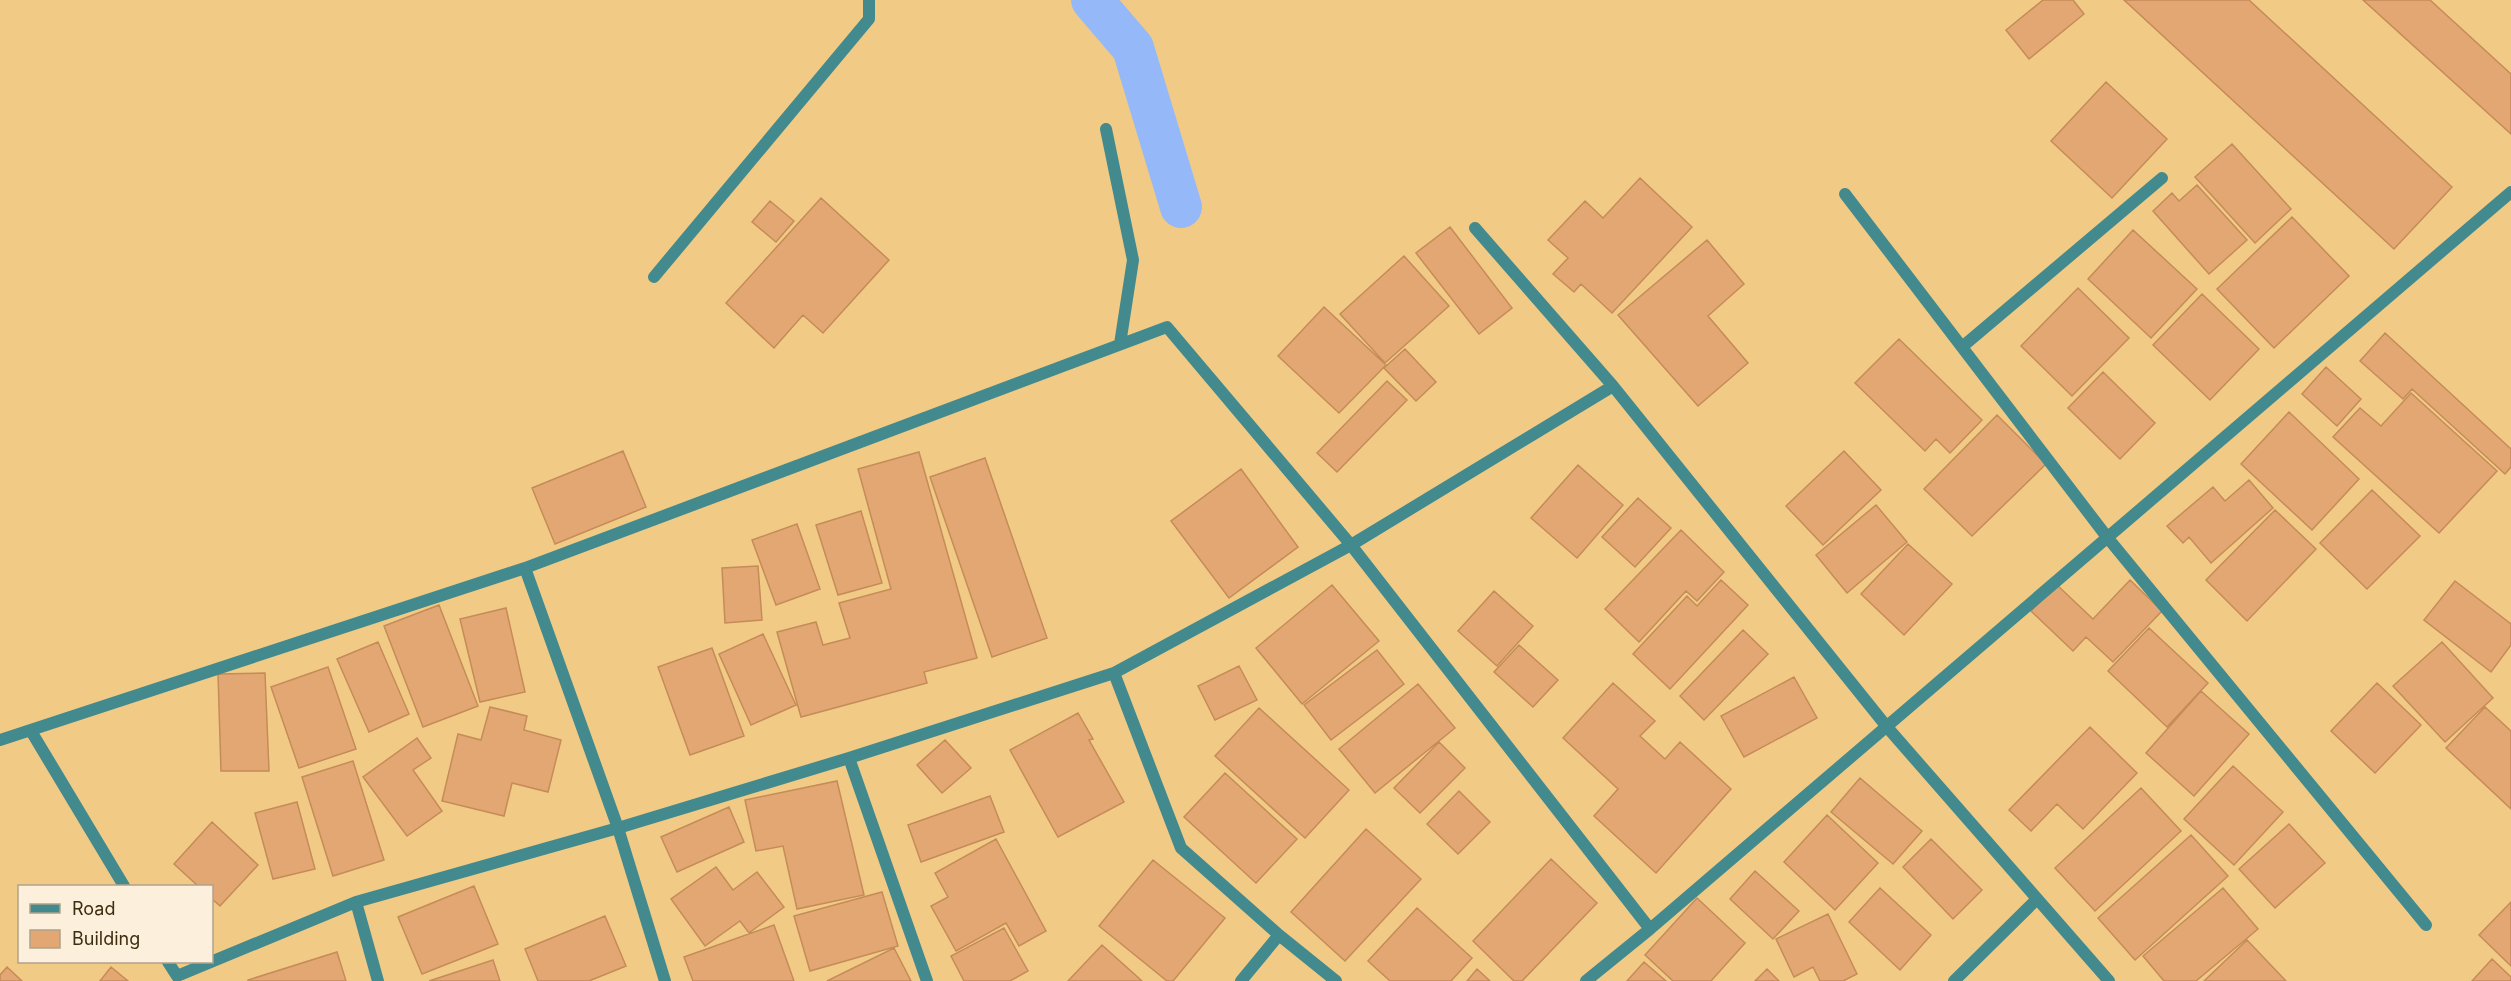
<svg xmlns="http://www.w3.org/2000/svg" width="2511" height="981" viewBox="0 0 2511 981" font-family="Inter,sans-serif">
  <rect width="100%" height="100%" fill="#f1cb85"/>
  <g fill="none" stroke-linecap="round" stroke-linejoin="round">
    <path stroke="#95b9f8" stroke-width="42" d="M1092,0L1133,48L1181,207"/>
  </g>
  <path fill="#e3a774" stroke="#c58b58" stroke-width="1.5" d="M2043,0H2073L2084,14L2029,59L2006,30Z
    M2124,0H2249L2452,187L2394,249Z
    M2363,0H2430L2511,74V134Z
    M2106,82L2167,139L2112,198L2051,141Z
    M2232,144L2291,209L2255,243L2195,177Z
    M1640,178L1692,227L1612,313L1581,284L1574,292L1553,274L1568,258L1548,240L1585,201L1603,218Z
    M2197,185L2247,240L2209,274L2153,211L2172,193L2179,201Z
    M821,198L889,260L823,333L803,315L774,348L726,303Z
    M770,201L794,221L776,242L752,222Z
    M2292,217L2349,276L2274,348L2217,289Z
    M1450,227L1512,308L1479,334L1416,253Z
    M2133,230L2197,289L2151,338L2088,279Z
    M1707,240L1744,284L1708,316L1748,363L1698,406L1618,315Z
    M1404,256L1449,306L1385,363L1340,314Z
    M2078,288L2129,338L2072,396L2021,346Z
    M2202,294L2259,349L2210,400L2153,345Z
    M1324,307L1386,365L1339,413L1278,356Z
    M2385,333L2511,449V467L2505,474L2412,389L2403,399L2360,361Z
    M1899,339L1982,420L1950,453L1936,439L1925,451L1855,383Z
    M1405,349L1436,382L1416,401L1384,368Z
    M2326,367L2361,399L2337,426L2302,394Z
    M2103,372L2155,423L2120,459L2068,408Z
    M1387,381L1407,400L1337,472L1317,453Z
    M2411,393L2497,471L2439,533L2333,437L2360,408L2381,426Z
    M2289,412L2359,479L2312,530L2241,464Z
    M1997,415L2046,464L1972,536L1924,489Z
    M623,451L646,507L555,544L532,488Z
    M1844,451L1881,490L1823,545L1786,506Z
    M919,452L977,658L924,672L927,683L801,717L777,632L816,622L823,645L850,638L839,603L891,589L858,469Z
    M985,458L1047,638L992,657L930,477Z
    M1578,465L1623,505L1577,558L1531,518Z
    M1241,469L1298,547L1229,598L1171,521Z
    M2249,480L2273,508L2211,563L2189,537L2183,543L2167,526L2213,487L2225,501Z
    M2372,490L2420,536L2367,589L2320,543Z
    M1638,498L1671,528L1635,567L1602,537Z
    M1876,505L1907,542L1847,593L1816,555Z
    M2275,510L2316,549L2247,621L2206,580Z
    M861,511L882,583L838,595L816,525Z
    M797,524L820,589L776,605L752,540Z
    M1681,530L1724,572L1697,601L1686,591L1639,642L1605,609Z
    M1908,544L1952,584L1904,635L1861,594Z
    M758,566L762,620L725,623L722,568Z
    M1721,580L1748,605L1670,689L1633,654L1687,596L1697,606Z
    M2130,580L2162,611L2113,662L2086,637L2073,651L2031,611L2057,585L2093,619Z
    M2455,581L2511,624V645L2491,672L2424,620Z
    M1332,585L1379,641L1302,704L1256,648Z
    M1494,591L1533,626L1497,666L1458,631Z
    M439,605L478,706L423,727L384,626Z
    M506,608L525,692L480,702L460,619Z
    M2149,628L2208,683L2167,727L2108,671Z
    M1743,630L1768,654L1704,720L1680,696Z
    M763,634L796,705L751,725L719,654Z
    M378,642L409,714L369,732L337,659Z
    M2442,642L2493,698L2445,742L2393,686Z
    M1519,645L1558,680L1533,707L1494,672Z
    M712,648L744,736L690,755L658,667Z
    M1377,650L1404,684L1331,740L1304,705Z
    M1239,666L1257,700L1215,720L1198,686Z
    M328,667L356,749L299,768L271,687Z
    M265,673L269,771H221L218,674Z
    M1794,677L1817,718L1744,757L1721,716Z
    M1613,683L1655,721L1640,736L1665,759L1680,742L1731,789L1656,873L1594,816L1618,789L1563,738Z
    M2377,683L2421,725L2375,773L2331,731Z
    M1418,684L1455,728L1375,793L1339,749Z
    M2201,691L2249,734L2194,796L2146,753Z
    M490,707L527,716L524,730L561,740L548,792L512,783L504,816L442,801L458,734L481,740Z
    M2485,707L2511,731V809L2446,748Z
    M1259,708L1349,790L1305,838L1215,756Z
    M1078,713L1093,739L1089,740L1124,802L1058,837L1010,750Z
    M2090,727L2137,773L2083,829L2057,804L2031,831L2009,810Z
    M417,738L431,758L413,770L442,811L407,836L363,777Z
    M945,740L971,768L942,793L917,765Z
    M1439,742L1465,768L1420,813L1394,788Z
    M353,761L384,860L333,876L302,777Z
    M2233,766L2283,812L2234,865L2184,819Z
    M1225,773L1297,839L1256,883L1184,817Z
    M1860,778L1922,831L1893,864L1831,812Z
    M837,781L864,895L797,909L783,846L756,851L745,800Z
    M2141,788L2181,831L2095,911L2055,868Z
    M1459,791L1490,822L1458,854L1427,824Z
    M990,796L1004,832L921,862L908,825Z
    M297,802L315,869L273,879L255,813Z
    M729,807L744,842L677,872L661,837Z
    M1827,815L1878,863L1835,910L1784,862Z
    M212,822L258,865L220,906L212,899V886H198L174,864Z
    M2289,824L2325,863L2275,908L2239,869Z
    M1366,829L1421,879L1345,961L1291,912Z
    M2191,835L2228,876L2135,960L2098,918Z
    M996,839L1046,931L1019,946L1006,923L956,951L931,906L948,897L935,873Z
    M1931,839L1982,890L1953,919L1903,867Z
    M1551,859L1597,903L1522,981H1514L1473,941Z
    M1153,860L1225,918L1173,981H1167L1099,926Z
    M716,867L733,890L757,872L784,907L749,933L740,921L705,946L671,899Z
    M1755,871L1799,911L1773,939L1730,899Z
    M474,886L498,944L422,974L398,917Z
    M1880,888L1931,935L1900,970L1849,922Z
    M2223,888L2258,929L2196,981H2164L2143,956Z
    M882,892L898,946L810,971L794,916Z
    M1697,898L1745,943L1711,981H1673L1645,955Z
    M2511,902V966L2479,935Z
    M1417,908L1472,958L1451,981H1390L1368,961Z
    M1828,914L1857,974L1843,981H1820L1813,967L1794,977L1776,939Z
    M605,916L626,966L589,981H538L525,949Z
    M774,925L794,981H693L684,957Z
    M1004,928L1028,971L1010,981H964L951,956Z
    M2247,940L2286,981H2204Z
    M1102,945L1142,981H1068Z
    M894,948L911,981H827Z
    M337,952L346,981H248V980Z
    M2492,959L2511,977V981H2472Z
    M493,960L500,981H429Z
    M1644,962L1666,981H1627Z
    M7,967L22,981H0V975Z
    M111,967L128,981H100Z
    M1477,969L1490,981H1467Z
    M1767,969L1779,981H1755Z"/>
  <g fill="none" stroke-linecap="round" stroke-linejoin="round">
    <path stroke="#428a8e" stroke-width="12" d="M1106,129L1133,260L1120,344
      M1845,194L2107,537L2426,925
      M1475,228L1613,386
      M654,277L869,19V0
      M1962,347L2162,178
      M525,568L618,828L665,981
      M1114,673L1181,848L1279,935L1241,981
      M31,731L124,886
      M0,740L525,568L1167,327L1351,545L1650,929L2511,192
      M849,758L927,981
      M356,902L378,981
      M1279,935L1336,981
      M168,962L177,976L356,902L618,828L849,758L1114,673L1351,545L1613,386L1887,727L2109,981
      M1586,981L1650,929
      M1954,981L2037,899"/>
  </g>
  <rect x="18" y="885" width="195" height="78" fill="#fcf0dc" stroke="#b0a28b" stroke-width="1.5"/>
  <rect x="30" y="904" width="30" height="9" fill="#428a8e" stroke="#b0a28b" stroke-width="1.5"/>
  <text x="72" y="915" font-size="18" fill="#3e2e11">Road</text>
  <rect x="30" y="930" width="30" height="18" fill="#e3a774" stroke="#b0a28b" stroke-width="1.5"/>
  <text x="72" y="945" font-size="18" fill="#3e2e11">Building</text>
</svg>
